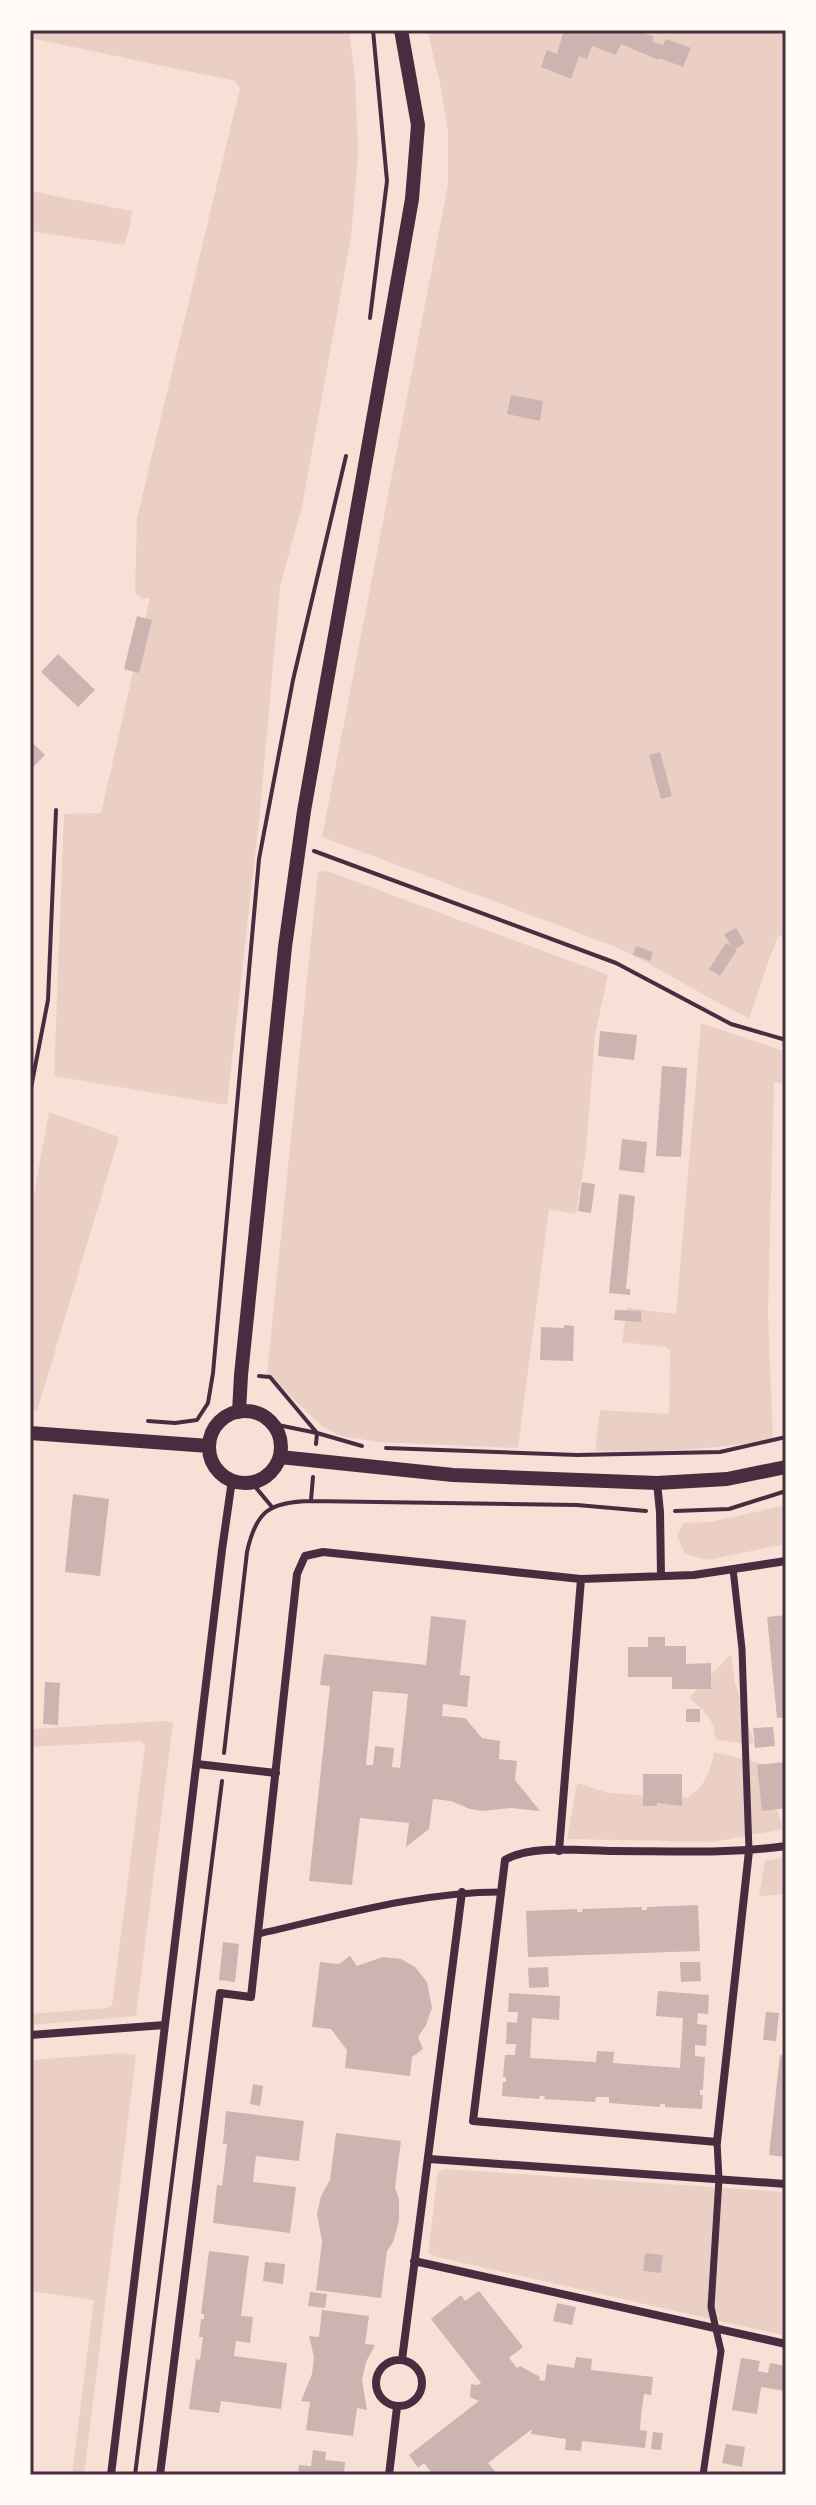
<svg xmlns="http://www.w3.org/2000/svg" width="816" height="2505" viewBox="0 0 816 2505" font-family="Raleway,sans-serif">
  <rect width="100%" height="100%" fill="#f7e1d7"/>
  <path fill="#ebcfc5" d="M30,30H349L355,77L358,153L351,237L302,506L280,587L260,812L227,1105L54,1076L64,814L101,813L150,598L142,599L135,593L137,518L240,88L235,81L30,38Z
    M427,30H786V938L778,935L749,1018C703,997 661,968 616,947L322,837L448,185V132L440,83Z
    M30,191L132,211L130,227L124,245L30,231Z
    M318,871L330,872L608,975L595,1035L586,1152L576,1214L549,1209L518,1448L379,1442L341,1436L323,1427L267,1374Z
    M701,1023L786,1052V1084L774,1082L768,1313L773,1439C714,1450 656,1453 595,1451L600,1410L669,1414L670,1350L665,1347L622,1342L627,1308L676,1314Z
    M49,1112L119,1137L37,1411L30,1410V1216Z
    M786,1505V1544L707,1560L685,1554L677,1536L683,1523L710,1522Z
    M731,1654L735,1683L754,1742L749,1745L715,1739C716,1720 702,1709 689,1698Z
    M165,1721L173,1723L136,2016L30,2025V2014L106,2008L112,2005L145,1745L141,1741L30,1747V1729Z
    M714,1752L763,1764L783,1829L713,1842L567,1839L577,1783L608,1793L687,1798C704,1788 711,1771 714,1752Z
    M786,1857V1894L759,1896L765,1861Z
    M122,2053L136,2055L84,2475H72L94,2300L30,2291V2060Z
    M446,2169L786,2192V2336L437,2257L428,2253L438,2171Z"/>
  <path fill="#ccb4b1" fill-rule="evenodd" d="M564,30H636L654,37L652,42L663,45L666,39L691,48L683,67L659,58V60L621,44L616,55L592,46L587,59L579,56L571,79L541,67L547,50L557,54Z
    M511,395L543,401L540,421L507,414Z
    M137,616L152,620L139,673L124,669Z
    M58,654L95,690L78,707L41,672Z
    M30,740L45,755L30,770Z
    M660,752L672,796L661,799L649,755Z
    M736,928L745,943L735,949L737,950L720,976L709,969L726,943L731,946L724,934Z
    M636,946L653,952L650,961L633,955Z
    M600,1031L637,1035L634,1060L598,1056Z
    M662,1066L687,1068L681,1157L656,1156Z
    M622,1139L647,1142L644,1173L619,1170Z
    M582,1182L595,1184L591,1213L578,1211Z
    M619,1194L635,1196L626,1289H630V1295L609,1293Z
    M615,1310L641,1311V1322L614,1320Z
    M564,1325L574,1326L573,1361L540,1360L541,1327L564,1328Z
    M73,1494L109,1499L100,1576L65,1572Z
    M786,1615V1717L777,1718L767,1617Z
    M431,1616L466,1620L460,1675L470,1676L467,1707L443,1704L442,1716L465,1718L482,1738L500,1741L499,1759L517,1761L515,1780L540,1811L511,1808L483,1811L470,1809L451,1801L433,1799L429,1829L406,1847L409,1823L360,1818L352,1885L309,1881L330,1686L320,1685L324,1654L426,1665ZM373,1691L408,1694L400,1768L392,1767L394,1748L375,1746L373,1765H366Z
    M648,1637H665V1646H686V1664L711,1663V1689H672V1677H628V1647H648Z
    M45,1682L60,1683L58,1725L43,1724Z
    M686,1709H700V1722H686Z
    M773,1727L775,1746L755,1748L753,1728Z
    M786,1762V1808L762,1811L757,1765Z
    M643,1774H682V1806L657,1803V1806H643Z
    M698,1905L700,1951L528,1957L526,1911L577,1909V1912H582V1909L642,1907V1910H647V1907Z
    M223,1942L239,1944L235,1982L219,1980Z
    M350,1956L357,1966L383,1957L401,1959L415,1967L427,1982L432,2008L426,2025L418,2037L423,2049L412,2057L410,2076L345,2068L347,2050L331,2029L312,2027L320,1962L339,1964Z
    M680,1962H700L701,1981L681,1982Z
    M548,1967L549,1987L529,1988L528,1968Z
    M658,1991L709,1995L708,2014L698,2013L697,2024L707,2025L706,2046L695,2045V2056L705,2057L703,2090H700V2095H703L702,2109L665,2107V2104H660V2107L609,2103V2097H596L595,2102L544,2099L545,2096H540L539,2099L502,2096L503,2082H506V2077H503L505,2055H515L516,2044H506L507,2022L517,2023L518,2012H508L509,1993L560,1996L559,2020L532,2018L530,2058L596,2062L597,2051L614,2052L613,2063L680,2068L683,2018L656,2016Z
    M766,2012L779,2013L776,2041L763,2040Z
    M780,2055L786,2056V2157L769,2155Z
    M253,2084L263,2086L260,2106L250,2104Z
    M226,2111L304,2121L299,2161L256,2156L253,2182L296,2187L290,2233L213,2223L217,2185L222,2186L227,2144H223Z
    M336,2133L401,2141L395,2188L399,2199V2221L393,2242L387,2251L381,2298L316,2290L322,2242L317,2214L321,2196L330,2180Z
    M209,2251L249,2256L241,2316L253,2317L250,2343L236,2341L234,2356L287,2363L281,2409L221,2401L219,2413L189,2409L196,2359L200,2360L201,2352L203,2337H199L201,2319H204V2314H201Z
    M645,2253L663,2255L661,2273L643,2271Z
    M265,2262L285,2264L283,2284L263,2281Z
    M479,2291L523,2347L509,2358L517,2368L520,2366L540,2377L539,2380L545,2381L547,2364L574,2368L576,2357L592,2359L591,2370L653,2377L651,2395L644,2394L641,2416L640,2430L647,2431L645,2448L582,2441L581,2451L565,2450L566,2439L531,2434L532,2429L488,2463L498,2475H477L475,2473L472,2475H433L424,2463L418,2468L409,2455L479,2401L470,2397L471,2384L478,2385L481,2383L431,2319L461,2295L465,2301Z
    M310,2292L327,2294L325,2308L308,2306Z
    M557,2303L576,2307L572,2325L553,2321Z
    M322,2310L369,2316L365,2344L375,2345L366,2362L362,2380L367,2410L357,2408L353,2436L306,2430L310,2402L301,2401L312,2374L314,2357L309,2336L319,2337Z
    M741,2358L760,2361L758,2371L768,2373L770,2363L786,2366V2391L761,2387L757,2414L732,2410Z
    M653,2432L663,2433L661,2450L651,2449Z
    M726,2444L745,2447L742,2467L722,2463Z
    M313,2450L326,2452L325,2460L345,2462L344,2475H298L299,2465L311,2466Z"/>
  <g fill="none" stroke-linecap="round" stroke-linejoin="round">
    <path stroke="#4a2c40" stroke-width="4" d="M370,318L387,181L373,30
      M314,851L616,963L731,1024L786,1040
      M30,1093L48,1000L56,810
      M259,1376L270,1377L317,1433L316,1444
      M148,1421L175,1423L197,1420L208,1403L213,1373L259,859L293,680L346,456
      M273,1424L317,1433L362,1446
      M386,1448L577,1455L720,1452L786,1437
      M252,1483L272,1507
      M311,1500L313,1477
      M675,1511L729,1509L786,1491
      M224,1753L247,1552C256,1511 269,1502 311,1501L577,1505L646,1511
      M135,2475L222,1781"/>
    <path stroke="#4a2c40" stroke-width="7" d="M733,1569L742,1649L749,1851
      M258,1934C338,1916 419,1892 501,1892
      M703,2475L721,2351L711,2307L719,2179L717,2142"/>
    <path stroke="#4a2c40" stroke-width="8" d="M657,1483L660,1512L661,1575
      M197,1764L276,1773
      M559,1851L581,1579
      M749,1851L717,2142L473,2121L505,1860C531,1844 583,1851 614,1851C671,1851 729,1854 786,1846
      M30,2035L165,2025
      M429,2159L786,2184
      M414,2261L786,2344
      M376 2383a23 23 0 1 1 46 0a23 23 0 1 1-46 0Z
      M402,2360L462,1892
      M111,2475L222,1550L232,1480
      M160,2475L220,1993L251,1997L297,1574L305,1556L323,1552L581,1579L694,1575L786,1561
      M389,2475L397,2407"/>
    <path stroke="#4a2c40" stroke-width="14" d="M209 1447a36 36 0 1 1 72 0a36 36 0 1 1-72 0Z
      M239,1412L241,1375L285,947L304,811L412,199L418,125L401,30
      M30,1433L209,1446
      M280,1457L453,1475L657,1483L727,1479L786,1467"/>
  </g>
  <rect width="816" height="2505" fill="none" stroke="#fffaf5" stroke-width="64"/>
  <rect x="32" y="32" width="752" height="2441" fill="none" stroke="#4a2c40" stroke-width="3"/>
</svg>
